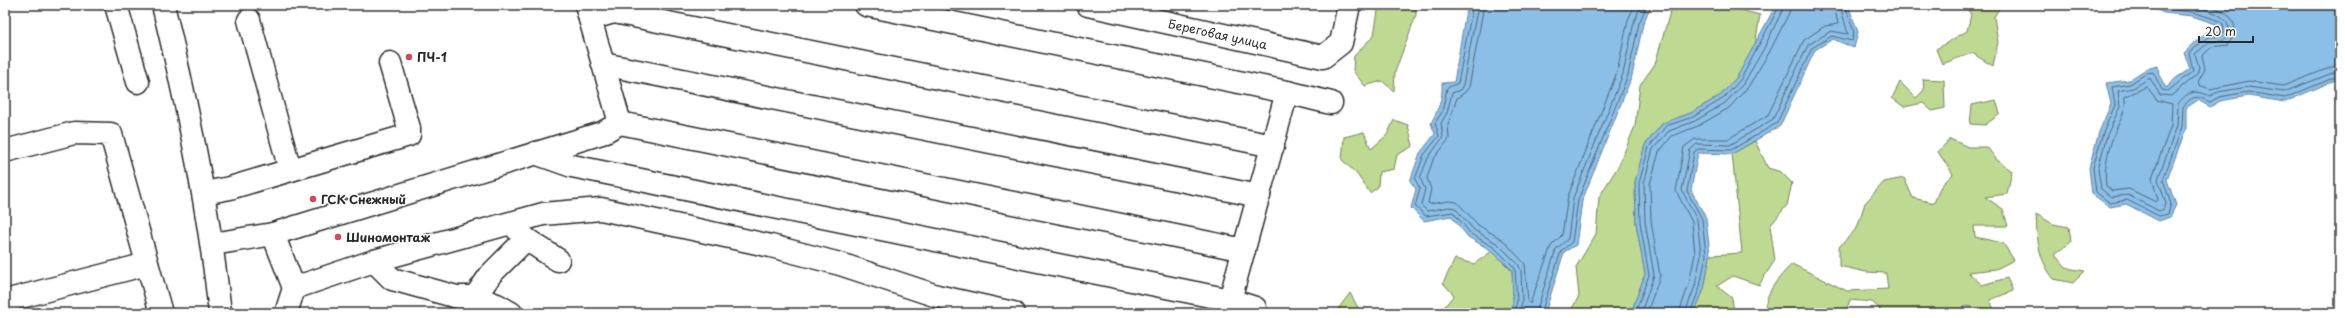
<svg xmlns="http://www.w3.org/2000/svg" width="2345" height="318" viewBox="0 0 2345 318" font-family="'Playpen Sans',sans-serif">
  <rect width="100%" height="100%" fill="#fff"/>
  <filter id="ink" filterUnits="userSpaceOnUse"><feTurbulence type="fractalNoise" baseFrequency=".025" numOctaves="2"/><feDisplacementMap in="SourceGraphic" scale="8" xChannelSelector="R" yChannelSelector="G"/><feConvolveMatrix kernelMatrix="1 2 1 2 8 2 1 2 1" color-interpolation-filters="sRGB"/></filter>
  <g filter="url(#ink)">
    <path fill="#bed991" stroke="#74825e" d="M1379,5H1416V15L1395,72L1394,91L1382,81L1365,86L1353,71L1354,56L1374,35Z
      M1672,5H1735L1736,9L1760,15L1755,46L1737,77L1721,95L1691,113L1663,123L1645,145L1635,182L1636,223L1645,274L1631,313H1599L1598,311L1595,313H1573L1571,310L1579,296L1576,267L1596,234L1599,197L1619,165L1635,126L1640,85L1655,64Z
      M1966,5H2001L1994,17L1998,42L1993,66L1972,53L1942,64L1936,49L1967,31L1971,15Z
      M1923,79L1944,80L1945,108L1932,111L1923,103L1904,107L1892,98L1900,82L1916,98L1924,90Z
      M1996,100L2000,114L1985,125L1970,124L1972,105Z
      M1394,120L1408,125L1413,146L1397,155L1394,169L1379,172L1378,187L1370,193L1356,173L1342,160L1344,137L1364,132L1371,149L1387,135Z
      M1950,139L1968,147H1987L1996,159L2012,171L2007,194L1985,197L2003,209L2008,226H1974L1975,237L2003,243L2014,260L1996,269L1968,272L1982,285L2007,278L2013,291L1990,300L1994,310L1965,306L1958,313H1885L1872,302L1850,300L1845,313H1765C1764,293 1779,277 1792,264L1847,291L1888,289L1886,273L1866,272L1839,266V247L1857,228L1865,203L1884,182L1904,178L1913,198L1934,203L1941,186L1953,174L1938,152Z
      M1755,141L1768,168L1781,172L1792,183L1787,205L1770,226L1775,260L1759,285L1733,276L1717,286L1732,298L1734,313H1694L1704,289L1710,255L1742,253L1732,154Z
      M2036,214L2053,224L2069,227L2071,242L2055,255L2066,268L2085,271L2073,283L2054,279C2038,259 2037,240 2036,214Z
      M1492,251L1512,271L1514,302L1509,313H1439L1454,295L1443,283L1455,259L1474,264Z
      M1350,293L1361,313H1340L1338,309Z"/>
    <path fill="#8bbfe8" stroke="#65849c" d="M1469,5H1651L1643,24L1632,76L1582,201L1576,245L1564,252L1545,313H1509L1513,302L1512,270L1492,251L1468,237L1451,216L1424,221L1411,208L1416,189L1410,181L1420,153L1435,134L1431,123C1438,110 1443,99 1442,83L1454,82L1465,16Z
      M1776,5H1848L1858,32L1854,48L1833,39L1815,50L1780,126L1732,154L1698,153L1691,190L1706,218L1710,255L1704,289L1694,313H1631L1645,274L1636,223L1635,182L1645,145L1663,123L1691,113L1721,95L1737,77Z
      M2146,5H2340V78L2285,102L2248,96L2220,101L2210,107L2198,100L2186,108V128L2167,180L2176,205L2170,217L2159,221L2126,204L2110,207L2092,194L2089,168L2099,132L2111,104L2106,83L2129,80L2146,69L2158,66L2159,75L2166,88L2176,78L2190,69L2184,53L2206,32H2220L2219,25L2192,16L2164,13Z"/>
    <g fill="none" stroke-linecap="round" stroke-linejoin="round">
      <path stroke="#516677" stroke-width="1" d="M1473,5L1458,83L1447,88L1442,112L1435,123L1439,136L1424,155L1415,179L1420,189L1415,206L1426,216L1453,212L1471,234L1495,248L1515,268L1517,302L1513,313
        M1478,5L1463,85L1460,90L1452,93L1447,113L1441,123L1443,137L1428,158L1420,178L1425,189L1421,205L1427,211L1449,207L1455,208L1474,230L1498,244L1518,264L1521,270L1522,302L1519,313
        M1484,5L1469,87L1464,93L1457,98L1448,124L1449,139L1433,160L1427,178L1431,189L1428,203L1430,204L1449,201L1457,202L1478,225L1503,240L1525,264L1528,302L1530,304L1551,246L1562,235L1568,196L1617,72L1628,20L1635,5
        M2156,5L2165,9L2193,12L2220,21L2223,24L2224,32L2220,36L2208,37L2189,53L2193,71L2168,91L2162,90L2153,72L2147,73L2130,84L2112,87L2115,105L2103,133L2093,168L2096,192L2110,203L2127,200L2159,216L2168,214L2171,204L2163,180L2182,127L2183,107C2193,94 2198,96 2210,102L2219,97L2248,92L2285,98L2340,75
        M2174,5C2191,7 2233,9 2229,34L2223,41L2209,42L2195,54L2199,67L2197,74L2171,96L2160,95L2150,78L2133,88L2118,91L2120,107L2107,135L2098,169L2101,189L2111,197L2128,195L2159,211L2164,209L2166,204L2158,179L2177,126L2178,104C2188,90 2197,90 2210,96L2218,92L2248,87L2284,92L2340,70
        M2207,5C2223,10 2235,14 2235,33L2228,45L2212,47L2202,56L2205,69L2198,82L2199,85L2210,89L2249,81L2283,86L2340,64
        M2147,87L2157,100L2172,104L2171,126L2152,178L2158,200L2156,202L2129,189L2112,191L2106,186C2104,169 2107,154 2113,137C2118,123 2127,112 2125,97Z
        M1536,313L1556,249L1568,239L1573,198L1623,74L1634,22L1641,5
        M1541,313L1561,251L1572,242L1578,200L1628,75L1639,23L1647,5
        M1635,313L1649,275L1640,222L1639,183L1649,147L1666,126L1693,117L1724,98L1741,79L1780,5
        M1641,313L1654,275L1645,222L1644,183L1653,149L1669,131L1695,121L1725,103L1744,83L1763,50L1785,5
        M1647,313L1660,276L1651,221L1650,184L1659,152L1672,136L1698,126L1729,108L1748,87L1769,53L1789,13L1791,5
        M1679,313L1689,284L1695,254L1692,222L1676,191L1684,147L1695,139H1728L1768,115L1804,40L1825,26L1838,24L1834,5
        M1685,313L1695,286L1701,254L1697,220L1682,190L1690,150L1697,144L1730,145L1773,119L1808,45L1831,31L1848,34L1840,5
        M1690,313L1700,287L1706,255L1702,219L1687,191L1694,152L1698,149L1731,150L1777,123L1812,48L1832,36L1852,41L1854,32L1845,5"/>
      <defs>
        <g id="minor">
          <path d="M116,5L138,82"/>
          <path d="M163,5C188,107 209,209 220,313"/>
          <path d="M866,5L1287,92L1331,103"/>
          <path id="s1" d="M1088,5L1323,57L1341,43L1349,5"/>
          <path d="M590,19L614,12L1273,146"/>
          <path d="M249,20L290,170"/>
          <path d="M603,64L1259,196"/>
          <path d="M620,123L1244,250"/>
          <path d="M5,151L74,133L111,134L161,313"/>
          <path d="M535,153L572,166L1230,300L1255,308"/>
          <path d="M204,193L230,188L409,135V128L390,63"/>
          <path d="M516,228L526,239L558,260"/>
          <path d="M273,234L294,288L286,313"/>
          <path d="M213,244L273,234L602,133L620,123L586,5"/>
          <path d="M374,261L392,279L457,297H475L497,305L511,313"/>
          <path d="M294,288L374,261L543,214L601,209L771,246L840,264L937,296L1013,313"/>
          <path d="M475,297L491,274L526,239"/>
          <path d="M1230,300L1287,92"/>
          <path d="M5,301L147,264"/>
        </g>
      </defs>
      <use href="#minor" stroke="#2b2b2b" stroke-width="25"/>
      <use href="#minor" stroke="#fff" stroke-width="22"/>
    </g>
  </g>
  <g fill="#d1495b" stroke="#fff" stroke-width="1.5">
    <circle cx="409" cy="57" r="4"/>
    <circle cx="313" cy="199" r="4"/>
    <circle cx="338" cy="237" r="4"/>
  </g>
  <g text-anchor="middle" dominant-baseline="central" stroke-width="3" stroke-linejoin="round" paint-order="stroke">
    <g font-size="12" fill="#2b2b2b" stroke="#fff">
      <text stroke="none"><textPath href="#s1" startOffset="133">Береговая улица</textPath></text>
    </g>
    <g font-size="12" font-weight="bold" fill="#2b2b2b" stroke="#fff" text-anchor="start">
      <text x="417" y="57">ПЧ-1</text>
      <text x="321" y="199">ГСК Снежный</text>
      <text x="346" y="237">Шиномонтаж</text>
    </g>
  </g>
  <rect width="2345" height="318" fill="none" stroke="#fff" stroke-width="20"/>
  <rect x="10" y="10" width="2325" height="298" fill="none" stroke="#2b2b2b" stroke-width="1.5" filter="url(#ink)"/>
  <path d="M2199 36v6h54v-6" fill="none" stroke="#2b2b2b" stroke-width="2"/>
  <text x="2205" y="36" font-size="12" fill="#2b2b2b" stroke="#ffffff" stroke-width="3" paint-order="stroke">20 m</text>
</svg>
